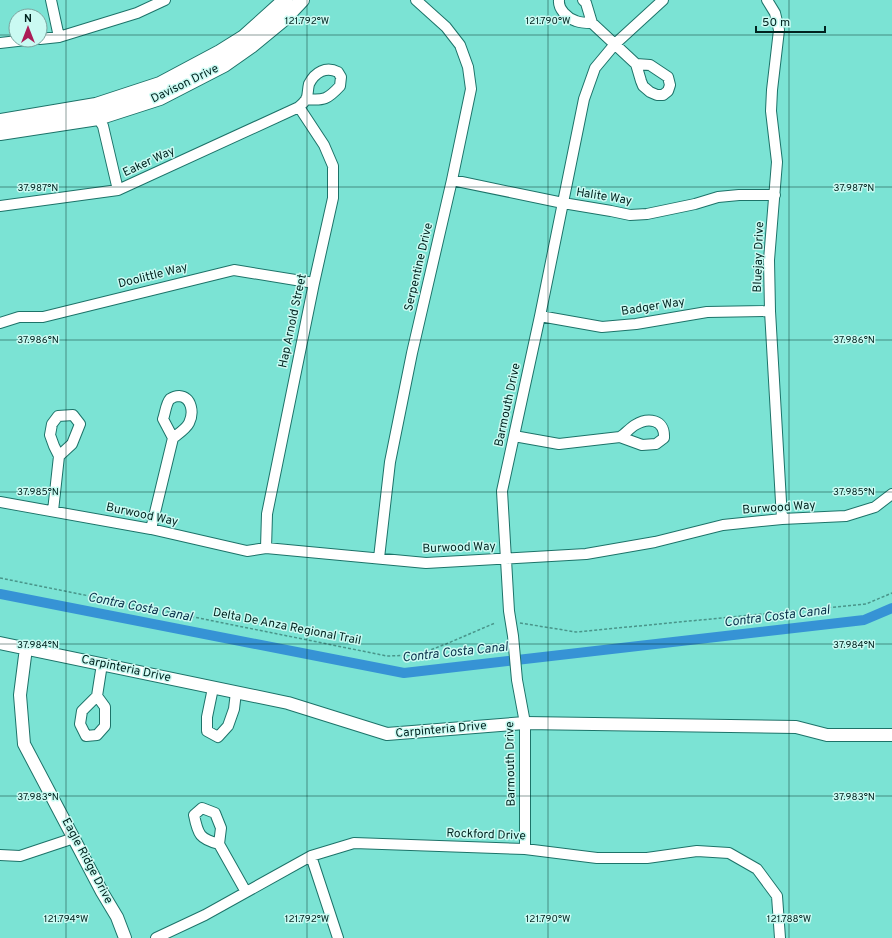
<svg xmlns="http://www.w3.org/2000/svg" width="892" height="938" viewBox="0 0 892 938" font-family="Overpass,sans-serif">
  <rect width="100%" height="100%" fill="#7be3d4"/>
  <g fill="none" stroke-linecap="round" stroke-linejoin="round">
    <path stroke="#3693d5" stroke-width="10" d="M0,594L404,673L864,620L892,608"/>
    <defs>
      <path id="minor" d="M51,0L59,37
        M559,0C558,9 567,18 576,21C581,23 587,23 592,23
        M583,0L586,3L592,23L636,64L641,81L643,86L650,92L657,95H663L668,91L670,85L668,77L650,65L636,64
        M767,0L775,13L779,30L772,90L771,111L777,162L769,260L770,311L782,519
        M40,39L59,37L137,13L165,0
        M0,43L26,40
        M97,111L98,118L103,126L118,190
        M452,180L563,203L611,211L630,215L647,214L695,204L718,197L739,195H775
        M0,206L118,190L299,107C302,104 306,101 307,97C308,93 308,88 309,84C315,72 326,66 338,72L341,77L340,86C328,99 324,101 306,99
        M540,316L602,327L636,324L707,312L770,311
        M0,323L19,317H43L234,270L314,283
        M514,436L559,444L620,437L642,445L656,444L664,438C665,419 648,417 635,425C630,428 625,434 620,437
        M0,502L151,529L247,551L266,548L426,563L586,554L655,542L723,525L782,519L846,516L875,507L892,494
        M53,511L59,456L54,446L50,435L52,424L58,416L73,415L80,424L72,444L59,456
        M151,529L173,438C178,434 186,429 189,423C194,413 192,397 179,396C176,396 173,397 170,399C166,403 165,414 163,419L173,438
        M266,548L267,514L314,283L333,198V166L324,145L299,107
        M379,558L390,462L412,353L452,180L471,89L468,67L460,45L446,27L416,0
        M213,688L207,717V731L218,737L228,726L234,709L236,692
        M97,696L105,707V726L97,735L86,736L80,724L82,711L97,696L102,664
        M219,844C200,839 198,835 194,815L202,808L215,813L221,828L219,844L246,892
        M525,849V723L517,680L513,636L509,611L502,491L540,316L584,99L595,68L615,44L663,0
        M0,855L20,856L74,838
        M311,856L338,938
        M156,938L205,915L311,856L354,843L525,849L597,858H647L697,851L729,853L757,869L777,896L780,938"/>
      <path id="tertiary" d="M0,643L288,703L387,734L525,723L796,727L827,735H892
        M26,648L20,695L24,744L102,892L117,917L125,938"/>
      <path id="secondary" d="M0,121L96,105L160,84L220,52L244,37L285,0
        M0,133L98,118L160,98L224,65L251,46L285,18L302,0"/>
    </defs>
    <use href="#minor" stroke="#1d7369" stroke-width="12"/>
    <use href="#tertiary" stroke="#1d7369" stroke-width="14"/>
    <use href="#secondary" stroke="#1d7369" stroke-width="16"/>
    <path stroke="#49958a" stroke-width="1.5" stroke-dasharray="3 2" stroke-linecap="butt" d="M0,578L387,656L417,655L446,644L495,623
      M520,623L576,632L866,604L892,593"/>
    <use href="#minor" stroke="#fff" stroke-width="10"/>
    <use href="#tertiary" stroke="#fff" stroke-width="12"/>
    <use href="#secondary" stroke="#fff" stroke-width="14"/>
  </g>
  <path fill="none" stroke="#01231f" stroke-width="1" stroke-opacity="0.45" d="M66,0V938M307,0V938M548,0V938M789,0V938M0,35H16M40,35H892M0,187H892M0,340H892M0,492H892M0,644H892M0,796H892"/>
  <g text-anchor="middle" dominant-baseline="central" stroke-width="3" stroke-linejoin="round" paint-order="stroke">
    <g font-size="12" fill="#01231f" stroke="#cafaf2">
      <text transform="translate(185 84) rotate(-26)">Davison Drive</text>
      <text transform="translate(149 162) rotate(-25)">Eaker Way</text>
      <text transform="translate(604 197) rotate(9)">Halite Way</text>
      <text transform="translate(759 257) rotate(-88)">Bluejay Drive</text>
      <text transform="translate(419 267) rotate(-77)">Serpentine Drive</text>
      <text transform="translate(153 276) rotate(-14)">Doolittle Way</text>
      <text transform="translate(653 307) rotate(-9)">Badger Way</text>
      <text transform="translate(293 321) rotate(-78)">Hap Arnold Street</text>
      <text transform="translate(508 405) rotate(-78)">Barmouth Drive</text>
      <text transform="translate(779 508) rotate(-4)">Burwood Way</text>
      <text transform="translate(142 515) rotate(12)">Burwood Way</text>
      <text transform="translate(459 548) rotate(-2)">Burwood Way</text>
      <text transform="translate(287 627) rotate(11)">Delta De Anza Regional Trail</text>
      <text transform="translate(126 669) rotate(12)">Carpinteria Drive</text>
      <text transform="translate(441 730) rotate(-5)">Carpinteria Drive</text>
      <text transform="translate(511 764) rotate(-91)">Barmouth Drive</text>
      <text transform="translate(486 835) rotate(2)">Rockford Drive</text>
      <text transform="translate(87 861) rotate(62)">Eagle Ridge Drive</text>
    </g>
    <g font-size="13" font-style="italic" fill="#08304a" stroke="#cafaf2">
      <text transform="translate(140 608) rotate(11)">Contra Costa Canal</text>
      <text transform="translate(777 617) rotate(-7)">Contra Costa Canal</text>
      <text transform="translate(455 653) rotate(-6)">Contra Costa Canal</text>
    </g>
  </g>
  <g font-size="10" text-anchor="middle" fill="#01231f" stroke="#cafaf2" stroke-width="3" stroke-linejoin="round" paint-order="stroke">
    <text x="307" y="24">121.792°W</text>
    <text x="548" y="24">121.790°W</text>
    <text x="38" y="191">37.987°N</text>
    <text x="854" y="191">37.987°N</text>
    <text x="38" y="343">37.986°N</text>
    <text x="854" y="343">37.986°N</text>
    <text x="38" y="495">37.985°N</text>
    <text x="854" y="495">37.985°N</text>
    <text x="38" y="648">37.984°N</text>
    <text x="854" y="648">37.984°N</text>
    <text x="38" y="800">37.983°N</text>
    <text x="854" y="800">37.983°N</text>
    <text x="66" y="922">121.794°W</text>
    <text x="307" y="922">121.792°W</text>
    <text x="548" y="922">121.790°W</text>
    <text x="789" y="922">121.788°W</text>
  </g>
  <g transform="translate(28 28)"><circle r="19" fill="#cafaf2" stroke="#7aa49e"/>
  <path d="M0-3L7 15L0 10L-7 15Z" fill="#ab1c56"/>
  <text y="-6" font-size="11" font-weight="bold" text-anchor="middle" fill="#01231f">N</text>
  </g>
  <path d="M756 26v6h69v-6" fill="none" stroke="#01231f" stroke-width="2"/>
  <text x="762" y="26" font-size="12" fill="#01231f" stroke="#cafaf2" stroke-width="3" paint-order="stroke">50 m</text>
</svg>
